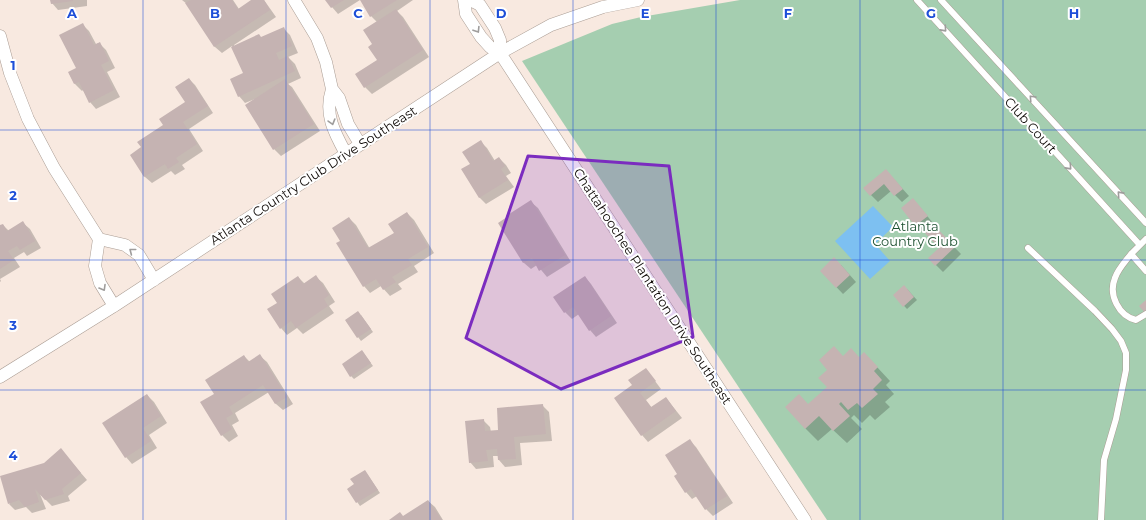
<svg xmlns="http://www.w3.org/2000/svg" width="1146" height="520" viewBox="0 0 1146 520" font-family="Montserrat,sans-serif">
  <rect width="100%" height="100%" fill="#f8e9e0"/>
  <path fill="#a5ceb0" d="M740,0H1146V520H827L522,61L612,24L641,17Z"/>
  <path fill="#7dc0f1" d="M873,206L893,227L875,244L890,261L870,279L835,241Z"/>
  <path fill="#0003" d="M51,0H87V6L58,10L52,3Z
    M182,0H233L239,9L253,0H264L276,17L234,45V46L262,38L283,28L290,35L298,53L288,57L295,64L301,78L288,84L292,87L320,131L281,156L274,149L255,99L245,103L239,96L244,73L232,46L222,53L215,47L187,4Z
    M326,0H360L338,14Z
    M361,0H413L397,11L403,17L429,57L372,94L365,87L378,61L374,45L377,22L371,16Z
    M82,24L89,31L96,44L99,43L106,50L115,68L107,72L120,97L96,109L90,102L83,90L82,91L75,84L69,73L77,69Z
    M189,79L195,85L213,113L189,129L203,151L182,165L185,169L175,175L171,171L152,183L145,177L131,155L142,148L186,102Z
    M480,141L487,148L495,161L499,158L506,165L511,173L506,176L514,187L486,204L479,197L471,165Z
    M892,177L909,196L902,202L891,191L878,202L864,188Z
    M531,202L538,208L571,262L547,277L537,265L531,269L524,263L499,223Z
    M919,206L933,223L922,232L916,225Z
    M407,213L414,220L434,253L414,266L418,272L398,284L402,289L390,296L381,286L370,293L364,286L341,241L349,218L356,225L370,249L395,233Z
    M23,223L30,229L41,248L27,256L24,252L14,258L20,267L0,279L1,281L0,282V226L3,225L9,231Z
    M934,226L961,254L943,272L929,258L940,248Z
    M841,265L856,282L843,294L821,271Z
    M298,277L305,284L316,277L323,283L335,302L329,306L334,313L303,334L297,328L287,335L281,328L278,303Z
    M585,277L591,284L617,323L596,337L590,330L579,314L572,319L565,312L555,297Z
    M907,289L917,300L907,309L894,295Z
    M361,315L373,332L361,341L346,321Z
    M362,351L373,366L354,379L351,376Z
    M244,356L250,362L260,356L267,362L293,404L283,410L276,404L269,392L235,413L239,421L232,425L238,436L229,442L222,435L216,394Z
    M844,357L859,358L877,367L890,381L886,385L894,394L885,402L890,407L875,420L870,415L862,423L854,415L851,418L862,429L847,443L832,429L818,441L805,428L808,405L828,387Z
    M646,369L661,389L646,400L652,408L666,398L682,418L648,442L642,435L633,386Z
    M147,395L154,402L167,423L149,435L157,448L132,464L126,457Z
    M542,405L549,412L552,441L520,443L522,465L505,467L499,460L498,456H493L494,467L476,469L470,462L483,420L490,427L491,432L499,431Z
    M690,441L696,447L733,503L713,516L706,509L697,496L692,499L686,492L679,474Z
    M61,450L87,480L68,496L70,501L52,506L40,494L46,509L32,513L26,507L15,510L9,504Z
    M365,471L380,493L360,506L348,489L355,485Z
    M428,501L435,507L443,520H390L404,517Z"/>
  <path fill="#c5b3b2" d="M50,0H73V1L51,4Z
    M191,0H232L238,9L251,0H264L270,10L214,47L185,3Z
    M325,0H344L331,8Z
    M360,0H397L370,17Z
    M396,9L423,50L364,88L355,74L377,60L368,47L372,44L363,30Z
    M83,23L94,45L100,42L109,61L101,65L114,90L89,103L79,82L74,84L68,72L76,68L59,35Z
    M284,27L292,46L276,53L279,60L288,56L295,71L238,97L230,79L243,73L231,47L259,34L261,37Z
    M189,78L208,106L183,122L197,144L176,158L179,162L168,169L165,164L144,177L130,155L141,147L137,142L163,125L159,119L185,102L175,87Z
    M285,79L314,124L273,150L245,105Z
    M481,140L493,161L499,157L505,166L501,169L508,180L479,198L461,169L470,164L462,152Z
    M886,169L903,189L894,196L884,184L870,196L863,188Z
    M913,198L928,216L915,226L901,208Z
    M531,200L565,255L539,271L532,258L523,263L498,223L507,217L506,216Z
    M407,212L428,247L408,259L412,265L392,277L396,282L383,290L376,279L363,287L336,243L340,241L332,228L349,217L368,248L394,233L388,224Z
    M23,221L35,241L20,250L17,246L8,251L14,260L0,269V225L3,224L7,231Z
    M934,225L955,247L935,266L928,258L939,248L925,233Z
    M834,257L850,275L836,288L820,271Z
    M316,275L329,295L324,299L328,306L296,328L291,321L280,329L267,309L277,303L271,294L298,276L303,284Z
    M585,276L611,316L589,331L573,307L564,313L553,297Z
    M904,285L914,297L903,307L893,295Z
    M1146,300V314L1139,306Z
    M358,311L371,329L357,338L345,320Z
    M834,346L843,356L851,348L859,357L864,352L878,367L874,371L882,380L873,389L878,394L862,408L857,403L848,410L841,402L839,404L850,416L833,431L819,416L805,429L785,407L799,394L808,404L827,387L818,378L827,370L819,360Z
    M362,350L371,363L350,377L342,364Z
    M260,354L287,397L275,404L263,385L229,407L233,414L226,418L232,429L221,436L200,402L214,394L205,380L244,355L248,362Z
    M646,368L656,381L640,393L651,407L666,397L676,411L641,436L614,398L632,385L628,380Z
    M147,394L161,416L143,428L151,441L125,458L102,423Z
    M543,404L546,434L514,437L516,459L498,460L497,449L486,450L488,461L469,463L465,421L484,419L485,431L498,430L497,408Z
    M690,439L727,496L705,510L691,489L685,493L674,476L677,474L665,455Z
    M61,448L81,473L62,489L64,494L45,500L35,489L39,502L25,507L19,500L8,504L0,476L44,463Z
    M365,470L378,490L356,503L347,489L354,484L350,479Z
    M428,500L442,520H389L400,512L403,516Z"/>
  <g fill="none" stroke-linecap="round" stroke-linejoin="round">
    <defs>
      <path id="lane" d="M917,0L1139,244
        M941,0L1146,223
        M1146,239L1131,254L1146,271
        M1028,248L1095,311L1112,329L1121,341L1126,353V370L1116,419L1104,460L1101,520
        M1131,254C1125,262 1118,269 1115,278C1108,295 1119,316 1136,320L1146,314"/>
      <path id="street" d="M294,0L317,38L326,62L332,89L339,98L348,124L360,144
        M464,0L466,14L481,37L490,47L500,53L805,520
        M470,0L480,5L495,28L500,40V53
        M0,36L10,73L28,119L54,168L99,239L95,266L100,283L114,306
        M332,89C324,114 334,132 346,154
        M99,239L125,245L139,255L154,280
        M0,377L114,306L500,53L551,25L603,7L638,0"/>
    </defs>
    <use href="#lane" stroke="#ab9e95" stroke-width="7"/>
    <use href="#street" stroke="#ab9e95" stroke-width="13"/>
    <use href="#lane" stroke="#fff" stroke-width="6"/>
    <use href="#street" stroke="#fff" stroke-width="12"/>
  </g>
  <defs><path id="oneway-chevron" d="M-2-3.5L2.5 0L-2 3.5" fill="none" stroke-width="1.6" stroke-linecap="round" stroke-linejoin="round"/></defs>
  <g stroke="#9f9d9c">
    <use href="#oneway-chevron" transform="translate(944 29) rotate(48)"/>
    <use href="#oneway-chevron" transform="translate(477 30) rotate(58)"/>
    <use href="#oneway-chevron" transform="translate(1032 98) rotate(-133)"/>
    <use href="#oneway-chevron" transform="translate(332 122) rotate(74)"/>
    <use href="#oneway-chevron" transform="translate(1069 167) rotate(48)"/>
    <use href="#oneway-chevron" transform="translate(1120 194) rotate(-132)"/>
    <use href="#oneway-chevron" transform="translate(132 251) rotate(-142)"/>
    <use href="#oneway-chevron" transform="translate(103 288) rotate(60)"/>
  </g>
  <path fill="#7b2cbf" fill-opacity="0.2" stroke="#7b2cbf" stroke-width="3" stroke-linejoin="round" d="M528,156L669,166L693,337L561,389L466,338Z"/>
  <path fill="none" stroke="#1d4ed8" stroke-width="1" stroke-opacity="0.55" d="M143,0V520M286,0V520M430,0V520M573,0V520M716,0V520M860,0V520M1003,0V520M0,130H1146M0,260H1146M0,390H1146"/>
  <g text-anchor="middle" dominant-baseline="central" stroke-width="4" stroke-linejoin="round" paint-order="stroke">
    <g font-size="13" fill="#0f0a07" stroke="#fff">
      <text transform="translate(1031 125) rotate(48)">Club Court</text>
      <text transform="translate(313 175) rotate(-33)">Atlanta Country Club Drive Southeast</text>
      <text transform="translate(653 286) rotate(57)">Chattahoochee Plantation Drive Southeast</text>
    </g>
    <g font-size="13" fill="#1d5030" stroke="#fff">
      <text x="915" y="226">Atlanta<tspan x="915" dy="15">Country Club</tspan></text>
    </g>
  </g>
  <g font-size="13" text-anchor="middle" font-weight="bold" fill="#1d4ed8" stroke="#fff" stroke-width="4" stroke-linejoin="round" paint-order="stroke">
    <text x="72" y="18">A</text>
    <text x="215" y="18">B</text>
    <text x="358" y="18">C</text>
    <text x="501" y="18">D</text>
    <text x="645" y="18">E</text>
    <text x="788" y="18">F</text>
    <text x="931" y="18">G</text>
    <text x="1074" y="18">H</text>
    <text x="13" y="70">1</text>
    <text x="13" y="200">2</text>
    <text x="13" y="330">3</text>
    <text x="13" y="460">4</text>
  </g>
</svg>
